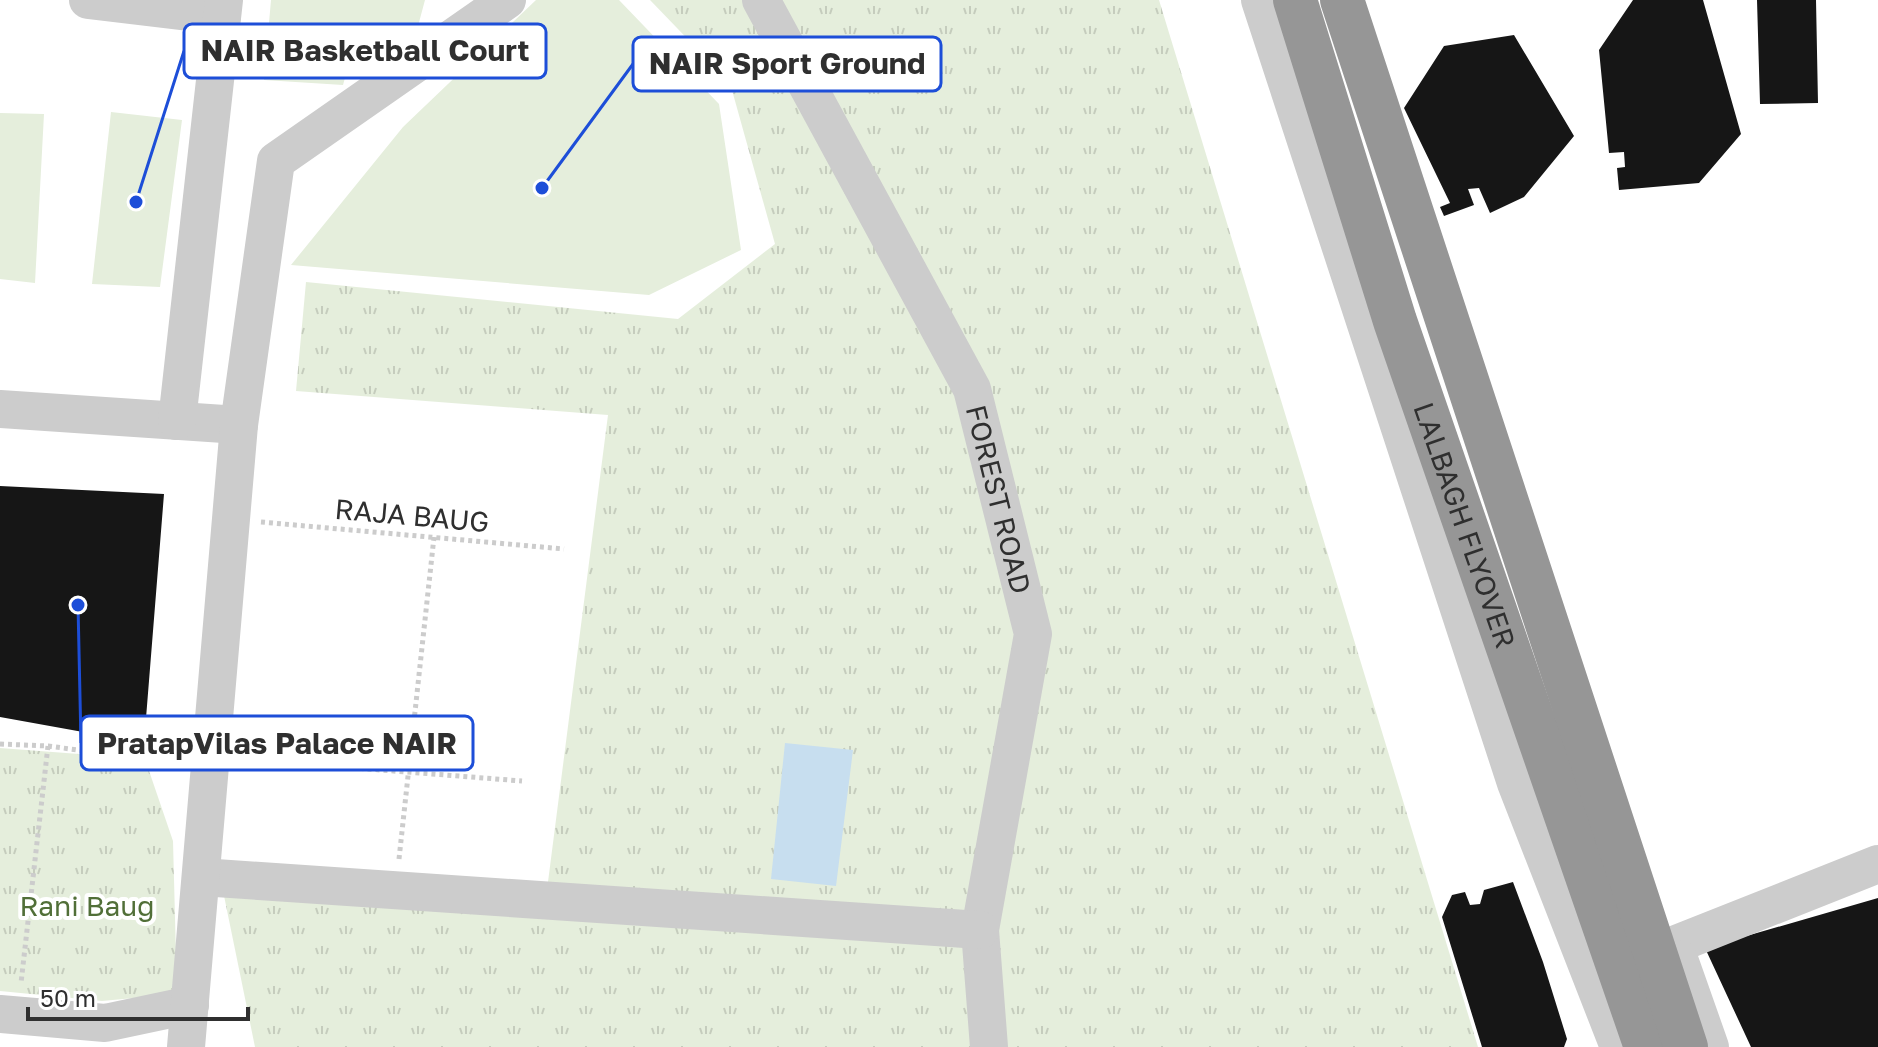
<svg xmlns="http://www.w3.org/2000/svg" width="1878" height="1047" viewBox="0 0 1878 1047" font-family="'Golos Text',sans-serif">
  <defs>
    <pattern id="grass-tufts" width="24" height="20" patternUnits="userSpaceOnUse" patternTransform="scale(2)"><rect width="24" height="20" fill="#e5eedc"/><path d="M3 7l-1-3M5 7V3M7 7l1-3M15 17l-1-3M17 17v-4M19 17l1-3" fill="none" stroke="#c5ccbd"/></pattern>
  </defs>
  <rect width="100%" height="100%" fill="#fff"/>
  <path fill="url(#grass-tufts)" d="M650,0H1159L1478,1047H255L222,886L544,913L608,415L296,391L306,282L678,319L775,244L730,83Z
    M0,748L145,759L173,841L177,994L102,1001L0,991Z"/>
  <path fill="#e5eedc" d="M271,0H425L414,41L355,42L343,85L264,80Z
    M536,0H619L719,104L741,250L649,295L291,265L403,127Z
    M111,112L182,120L160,287L92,284Z
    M0,113L44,114L35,283L0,279Z"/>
  <path fill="#c7deef" d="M785,743L853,750L836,886L771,879Z"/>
  <path fill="#161616" d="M1633,0H1703L1741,134L1699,183L1619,190L1617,168L1625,167L1624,152L1609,153L1599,50Z
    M1757,0H1816L1818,103L1760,104Z
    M1514,35L1574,136L1524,197L1490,213L1479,188L1468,189L1474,205L1444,216L1440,207L1450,203L1404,108L1444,46Z
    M0,486L164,494L144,743L0,717Z
    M1513,882L1543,962L1567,1039L1564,1047H1482L1442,917L1452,895L1465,892L1470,905L1480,904L1484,890Z
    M1878,898V1047H1751L1705,948Z"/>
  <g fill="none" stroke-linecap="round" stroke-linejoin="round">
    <path stroke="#ccc" stroke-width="5" stroke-dasharray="4 4" stroke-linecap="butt" d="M261,522L564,549
      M0,744L48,746L21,983
      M48,746L145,759
      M240,759L522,781
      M399,859L434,537"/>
    <g stroke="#ccc" stroke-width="38">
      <path d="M88,0L222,16"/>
      <path id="s1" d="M761,0L972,389L1033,634L980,930L989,1047"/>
      <path d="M1260,0L1516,783L1619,1047"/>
      <path d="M0,409L239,425"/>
      <path d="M177,421L224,0"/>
      <path d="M201,877L980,930"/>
      <path d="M1674,945L1878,864"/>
      <path d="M1679,959L1710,1047"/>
      <path d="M0,1014L105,1023L190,1005"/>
      <path d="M186,1047L239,425L276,161L507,0"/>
    </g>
    <g stroke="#969696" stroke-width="44">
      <path id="s2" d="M1295,0L1395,321L1646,1047"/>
      <path d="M1342,0L1686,1047"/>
    </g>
  </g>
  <g text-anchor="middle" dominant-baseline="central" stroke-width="8" stroke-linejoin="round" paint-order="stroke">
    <g font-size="28" fill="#2f2f2f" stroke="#fff">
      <text stroke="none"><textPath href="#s1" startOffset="556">FOREST ROAD</textPath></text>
      <text transform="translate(412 515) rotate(5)">RAJA BAUG</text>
      <text stroke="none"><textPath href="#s2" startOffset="552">LALBAGH FLYOVER</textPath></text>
    </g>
    <g font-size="28" fill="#516f38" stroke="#fff">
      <text x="87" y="905">Rani Baug</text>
    </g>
  </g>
  <path fill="none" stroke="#1d4ed8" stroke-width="3" d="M136 202L184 51M542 188L633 64M78 605L81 743"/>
  <g fill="#1d4ed8" stroke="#fff" stroke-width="3">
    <circle cx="136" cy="202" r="8"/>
    <circle cx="542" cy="188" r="8"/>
    <circle cx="78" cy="605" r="8"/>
  </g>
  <g fill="#fff" stroke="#1d4ed8" stroke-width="3">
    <rect x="184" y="24" width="362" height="54" rx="8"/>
    <rect x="633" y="37" width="308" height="54" rx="8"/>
    <rect x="81" y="716" width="392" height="54" rx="8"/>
  </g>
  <g font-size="30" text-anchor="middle" font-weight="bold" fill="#2f2f2f">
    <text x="365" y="61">NAIR Basketball Court</text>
    <text x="787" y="74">NAIR Sport Ground</text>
    <text x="277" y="754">PratapVilas Palace NAIR</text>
  </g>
  <path d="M28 1007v12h220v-12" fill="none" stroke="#2f2f2f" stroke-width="4"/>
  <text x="40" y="1007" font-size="24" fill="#2f2f2f" stroke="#ffffff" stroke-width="6" paint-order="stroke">50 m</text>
</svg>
